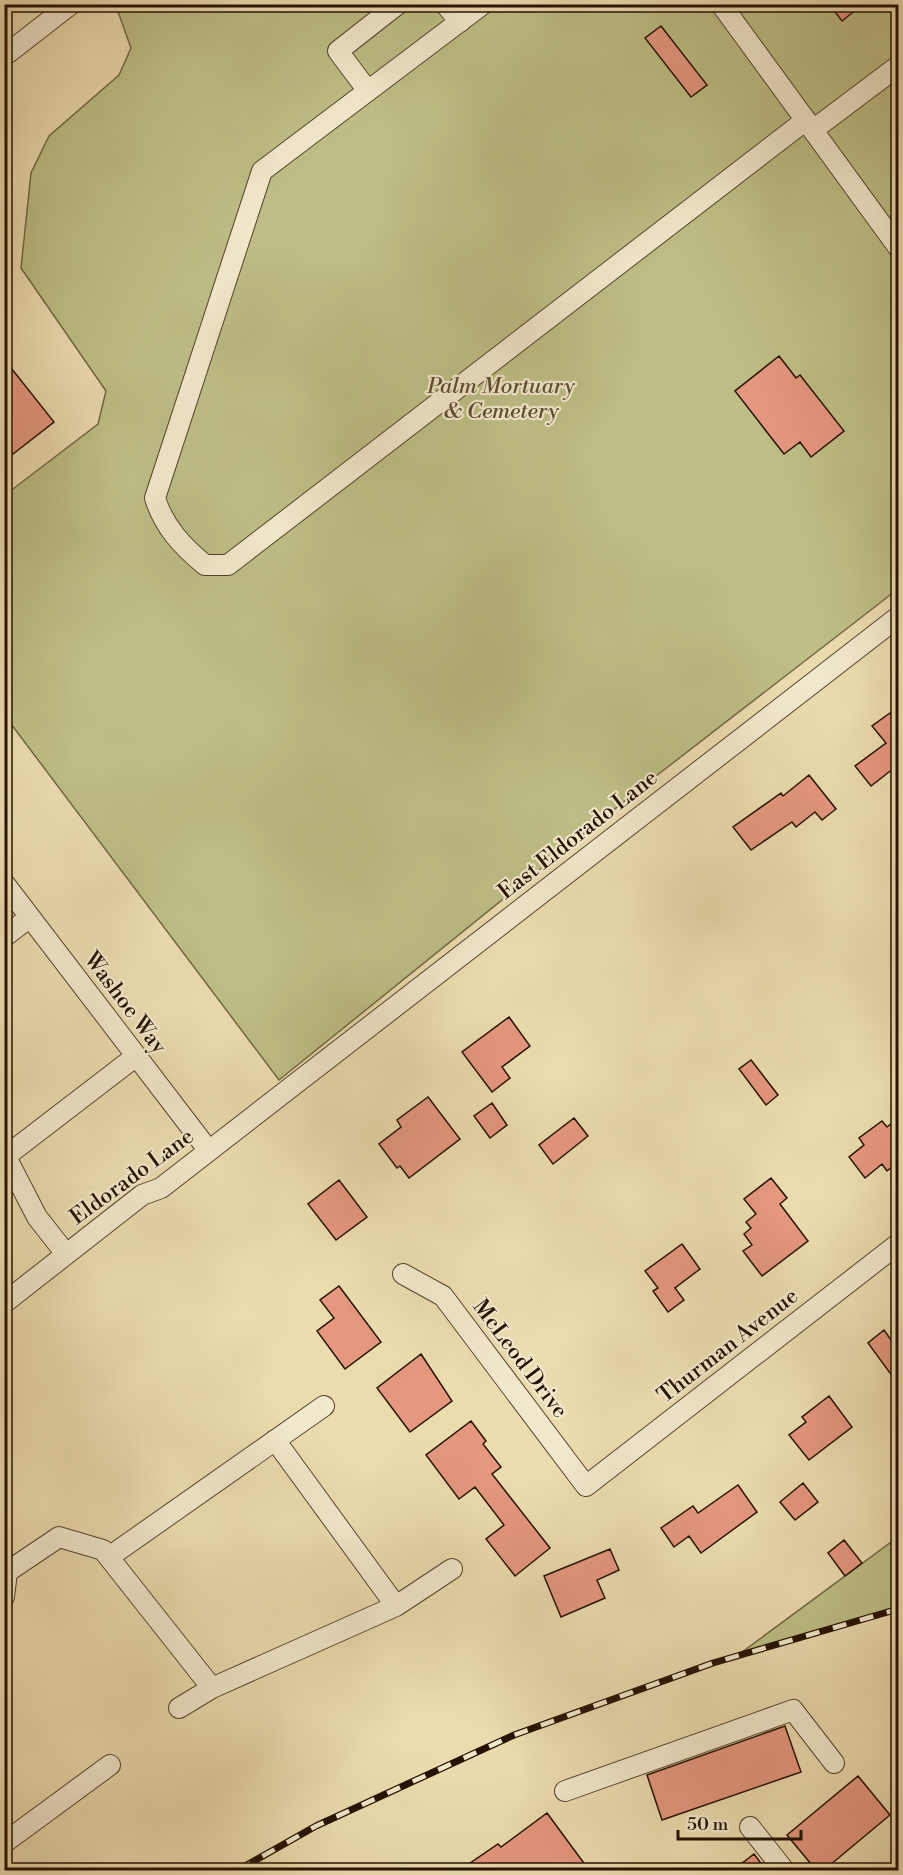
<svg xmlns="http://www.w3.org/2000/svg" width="903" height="1875" viewBox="0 0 903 1875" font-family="'Libre Bodoni',serif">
  <rect width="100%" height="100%" fill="#ebdcb0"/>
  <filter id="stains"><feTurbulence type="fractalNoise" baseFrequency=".00333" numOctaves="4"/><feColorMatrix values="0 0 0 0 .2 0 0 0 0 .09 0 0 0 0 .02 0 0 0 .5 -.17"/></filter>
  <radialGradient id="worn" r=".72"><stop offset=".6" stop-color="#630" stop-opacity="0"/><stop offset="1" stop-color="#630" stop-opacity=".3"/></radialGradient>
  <path fill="#bebe86" stroke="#726844" stroke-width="1.5" d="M118,4L898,5V589L647,783L279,1080L5,716V495L98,424L106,391L21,268L31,173L49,136L119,75L131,48L116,6Z
    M898,1537V1609L738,1655Z"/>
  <path fill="#e59780" stroke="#251201" stroke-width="1.5" d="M829,4H863L842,21Z
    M661,26L707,85L691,97L645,38Z
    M779,356L796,378L800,375L844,431L811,457L800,442L784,454L735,391Z
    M4,359L54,422L4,461Z
    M890,713L898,724V765L871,786L855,766L886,743L872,726Z
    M809,775L836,809L822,820L815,812L796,827L792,822L751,850L733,827L781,793L783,796Z
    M509,1017L530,1046L502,1067L510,1078L492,1092L462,1052Z
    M751,1060L778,1095L766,1105L739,1069Z
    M428,1097L460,1139L409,1178L400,1166L397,1168L379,1144L401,1127L397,1120Z
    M492,1103L507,1125L490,1138L474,1116Z
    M574,1118L588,1136L553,1164L539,1145Z
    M898,1118V1149L892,1154L898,1162L887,1171L882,1164L865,1178L849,1157L864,1145L859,1138L882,1121L887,1127Z
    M771,1178L787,1198L780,1204L808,1241L762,1276L743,1251L752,1245L744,1234L751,1228L746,1222L756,1214L744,1199Z
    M339,1180L367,1217L336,1240L308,1204Z
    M682,1244L700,1269L675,1288L684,1300L668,1312L653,1291L658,1288L645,1271Z
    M339,1286L381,1342L345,1369L317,1331L334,1318L320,1300Z
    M884,1330L898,1350V1384L868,1343Z
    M421,1354L452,1401L410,1432L377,1388Z
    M829,1396L852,1427L809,1460L789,1435L806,1422L802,1417Z
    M471,1421L486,1441L483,1444L501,1467L492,1474L550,1548L515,1576L486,1539L504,1525L475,1487L459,1499L426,1455Z
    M803,1483L818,1502L795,1520L780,1502Z
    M738,1485L757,1512L701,1553L689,1536L674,1547L661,1528L693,1506L698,1513Z
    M844,1540L862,1563L845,1576L828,1553Z
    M610,1549L619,1570L597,1580L605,1598L561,1617L544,1576Z
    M785,1726L801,1772L662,1820L647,1775Z
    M858,1776L890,1815L824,1870H816L787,1835Z
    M547,1813L589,1870H460L498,1844L501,1847Z
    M754,1854L766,1870H733Z"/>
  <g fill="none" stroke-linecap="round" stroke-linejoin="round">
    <defs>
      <path id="minor" d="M445,4L460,22
        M483,4L262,171L155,498C164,527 182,546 205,565H228L806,120
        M721,4L898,247
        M4,56L71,4
        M368,91L338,51L398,4
        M813,130L898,66
        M4,883L209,1151
        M4,937L30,917
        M4,1153L37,1217L66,1254
        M6,1156L135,1057
        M403,1274L443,1296L586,1486L898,1244
        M4,1303L142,1195L161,1188L898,617
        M275,1440L396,1606
        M109,1557L324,1406
        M4,1569L7,1572L4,1597
        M7,1572L59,1537L103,1550L212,1688L396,1606L452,1569
        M179,1708L212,1688
        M565,1791L793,1710L834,1763
        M750,1827L784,1870
        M4,1843L110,1765"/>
    </defs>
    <use href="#minor" stroke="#56442d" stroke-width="22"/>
    <use href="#minor" stroke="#f2e8cc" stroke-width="20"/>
    <defs>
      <path id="rail" d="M238,1870L316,1826L514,1735L713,1663L898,1609"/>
    </defs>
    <use href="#rail" stroke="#251201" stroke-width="7"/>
    <use href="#rail" stroke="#f2e8cc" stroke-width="4.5" stroke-dasharray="14" stroke-linecap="butt"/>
  </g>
  <g text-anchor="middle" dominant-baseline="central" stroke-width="4.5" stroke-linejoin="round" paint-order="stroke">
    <g font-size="22" font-style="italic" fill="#5b4e30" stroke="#f2e8cc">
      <text x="501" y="386">Palm Mortuary<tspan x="501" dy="25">&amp; Cemetery</tspan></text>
    </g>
    <g font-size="22" fill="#251201" stroke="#f2e8cc">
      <text transform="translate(578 835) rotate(-38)">East Eldorado Lane</text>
      <text transform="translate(125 1003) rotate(53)">Washoe Way</text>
      <text transform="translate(132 1177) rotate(-36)">Eldorado Lane</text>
      <text transform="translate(728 1346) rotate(-38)">Thurman Avenue</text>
      <text transform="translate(520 1359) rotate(53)">McLeod Drive</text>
    </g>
  </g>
  <rect width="903" height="1875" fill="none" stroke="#ebdcb0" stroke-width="24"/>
  <rect x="6" y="6" width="891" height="1863" fill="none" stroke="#251201" stroke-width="3"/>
  <rect x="12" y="12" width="879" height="1851" fill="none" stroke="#251201" stroke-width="1.5"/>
  <path d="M678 1830v9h123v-9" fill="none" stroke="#251201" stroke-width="3"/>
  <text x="687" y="1830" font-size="18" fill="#251201" stroke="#f2e8cc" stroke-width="4.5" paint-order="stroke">50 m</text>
  <rect width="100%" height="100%" filter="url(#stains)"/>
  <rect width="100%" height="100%" fill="url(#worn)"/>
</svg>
